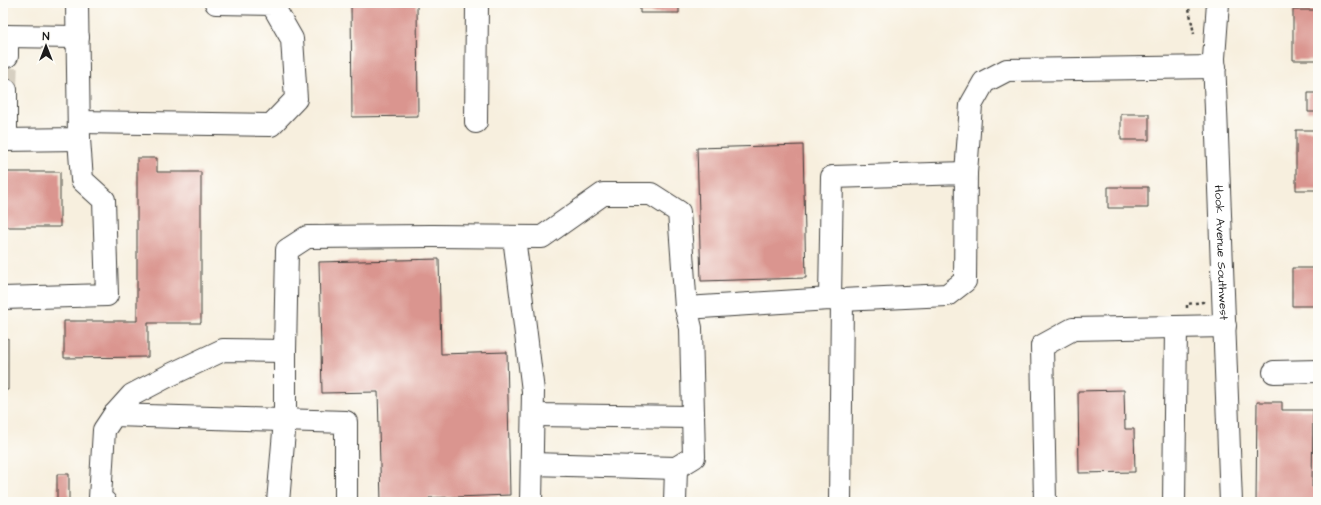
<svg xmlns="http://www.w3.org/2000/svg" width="1321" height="505" viewBox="0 0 1321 505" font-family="'Architects Daughter',sans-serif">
  <rect width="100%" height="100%" fill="#fdfcf7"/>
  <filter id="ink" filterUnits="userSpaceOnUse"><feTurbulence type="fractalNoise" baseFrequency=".025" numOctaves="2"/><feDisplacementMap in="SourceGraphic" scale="8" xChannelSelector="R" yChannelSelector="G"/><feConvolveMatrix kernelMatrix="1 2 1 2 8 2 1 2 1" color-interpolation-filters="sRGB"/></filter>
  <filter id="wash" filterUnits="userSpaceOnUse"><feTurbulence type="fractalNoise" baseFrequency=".012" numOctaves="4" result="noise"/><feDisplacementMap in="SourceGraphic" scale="16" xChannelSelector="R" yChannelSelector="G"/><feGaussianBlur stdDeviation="0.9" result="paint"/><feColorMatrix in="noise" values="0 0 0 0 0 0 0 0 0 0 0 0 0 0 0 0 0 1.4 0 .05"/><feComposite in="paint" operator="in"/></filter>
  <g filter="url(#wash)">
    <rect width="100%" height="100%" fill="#f7efde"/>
    <g id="blocks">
      <path fill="#da958f" d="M351,3H417L418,116L352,117Z
        M640,3H679V13H640Z
        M1293,10H1318V60H1293Z
        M1308,93H1318V112H1308Z
        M1121,114H1149V140H1121Z
        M1296,130H1318V190H1296Z
        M803,145L806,278L701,281L697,148Z
        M137,158H157V172H201V323H148V357L64,358V321H137Z
        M3,172H60V227H3Z
        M1108,187H1148V208H1108Z
        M439,259L441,354L507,352L510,495L429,498V502H381L378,392L322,393L319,262Z
        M1292,268H1318V306H1292Z
        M3,338H8V390H3Z
        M1124,390L1125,429H1134L1135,472L1079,473L1078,391Z
        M1257,402H1282V410H1313L1312,487H1318V500H1311V502H1256Z
        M57,474H69V502H57Z"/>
    </g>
  </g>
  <g filter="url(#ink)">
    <use href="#blocks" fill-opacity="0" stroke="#3d3c39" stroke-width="1"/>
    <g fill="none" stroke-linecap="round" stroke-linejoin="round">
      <path stroke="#d6cfc1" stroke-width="22" stroke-dasharray="22 11" stroke-linecap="butt" d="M6,90L7,56"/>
      <defs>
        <g id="minor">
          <path id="s1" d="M1218,3L1214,58L1231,502"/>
          <path d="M3,36L78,37"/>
          <path d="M7,36V56"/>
          <path d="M79,122L271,125L296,99L292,39L272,4L216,3"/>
          <path d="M476,122L477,3"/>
          <path d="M3,140L79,139L77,3"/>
          <path d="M6,140V90"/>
          <path d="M966,173L971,105L984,82L1007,70L1215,67"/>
          <path d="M514,237L533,391L531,502"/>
          <path d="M3,298L107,295L104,200L82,180L79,139"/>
          <path d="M1274,372L1318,371"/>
          <path d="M114,415L132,395L168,376L223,350L285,351L287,250L307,237L432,236L542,237L603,194H651L679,212L686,308"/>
          <path d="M533,415L693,417"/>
          <path d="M532,464L676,468"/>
          <path d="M105,502L100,498L104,430L114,415L346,422V502"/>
          <path d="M278,502L285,420V351"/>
          <path d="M675,502L676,468L694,457L691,328L686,308L830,299L842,300L947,295L965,281L966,173L832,177L830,299"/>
          <path d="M840,502L842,300"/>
          <path d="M1045,502L1042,346L1073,329L1225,326"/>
          <path d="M1174,502L1176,327"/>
        </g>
      </defs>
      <use href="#minor" stroke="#3d3c39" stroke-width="24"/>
      <path stroke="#3d3c39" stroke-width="2.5" stroke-dasharray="3 3" stroke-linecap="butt" d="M1188,3L1194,34
        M1187,308V304L1203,302V301"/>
      <use href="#minor" stroke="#fff" stroke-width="22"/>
    </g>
  </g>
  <g text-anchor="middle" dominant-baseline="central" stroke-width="3.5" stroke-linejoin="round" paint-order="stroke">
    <g font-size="12" fill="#1c1c1c" stroke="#fdfcf7">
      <text stroke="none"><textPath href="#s1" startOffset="250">Hook Avenue Southwest</textPath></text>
    </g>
  </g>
  <rect width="1321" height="505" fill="none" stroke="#fdfcf7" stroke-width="16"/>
  <g transform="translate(46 46)" stroke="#fdfcf7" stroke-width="3" paint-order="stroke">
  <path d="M0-3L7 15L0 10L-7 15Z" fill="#1c1c1c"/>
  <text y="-6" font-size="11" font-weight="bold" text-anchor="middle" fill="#1c1c1c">N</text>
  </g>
</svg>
